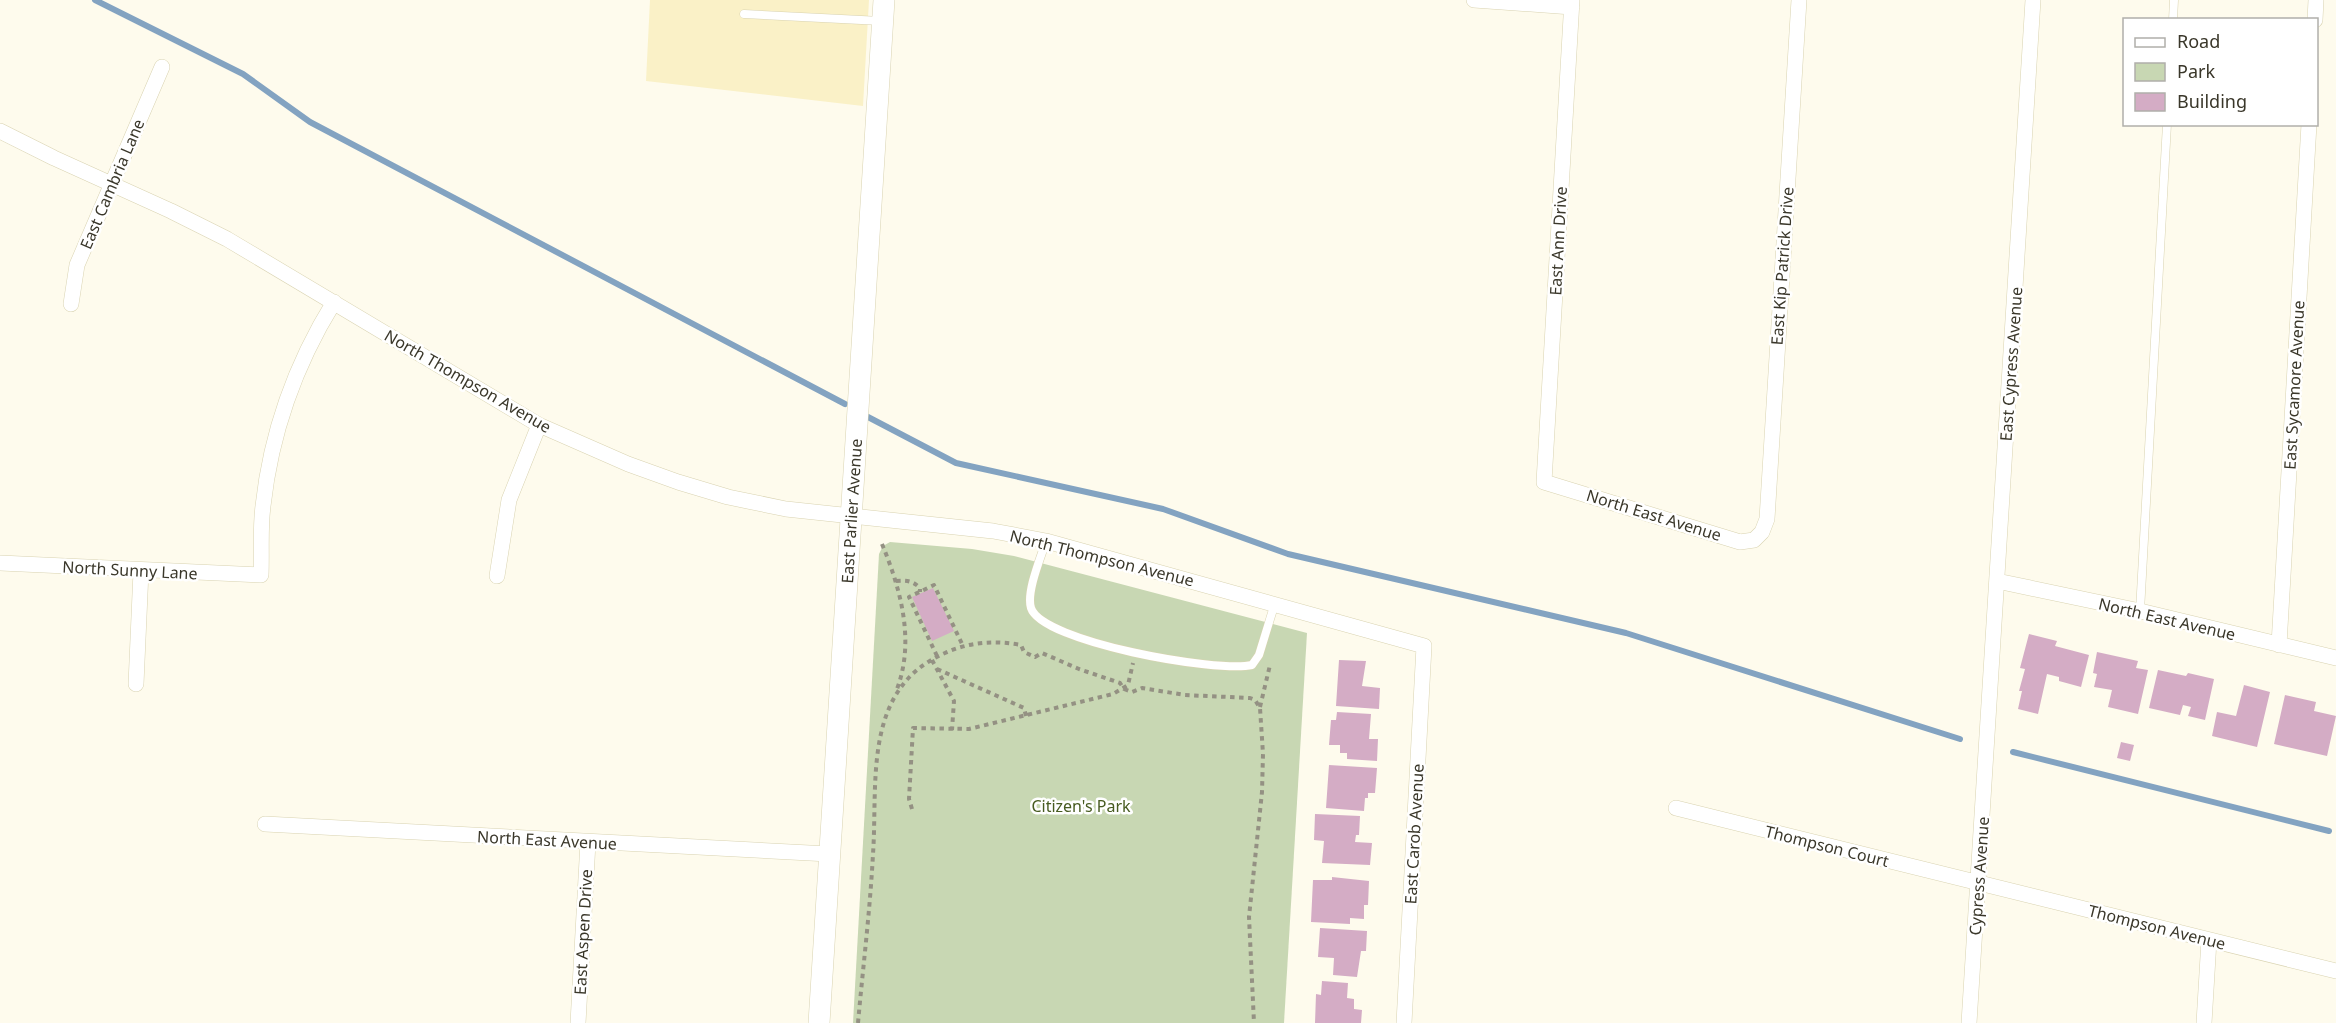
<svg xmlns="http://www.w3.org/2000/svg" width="2336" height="1023" viewBox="0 0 2336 1023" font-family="'Noto Sans',sans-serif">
  <rect width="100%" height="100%" fill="#fefbed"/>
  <path fill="#faf1c7" d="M650,0H869L863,106L646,81Z"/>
  <path fill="#c8d7b3" d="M890,542L972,549L1014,556L1307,633L1284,1023H853L879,554L883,546Z"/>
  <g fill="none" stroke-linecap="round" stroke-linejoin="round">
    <path stroke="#83a3c1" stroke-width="6" d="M95,0L243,74L310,122L845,404
      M868,417L956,463L1163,509L1288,554L1626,633L1960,739
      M2013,752L2329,831"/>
  </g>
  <path fill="#d4acc5" d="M933,588L954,631L932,641L912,597Z
    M2029,634L2057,641L2055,646L2089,655L2081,687L2059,681V677L2047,674L2038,714L2018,709L2022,691H2019L2025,669L2020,668Z
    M2097,652L2138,661L2136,668L2148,670L2138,714L2108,707L2112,690L2094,687L2097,674L2093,673Z
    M1339,660L1366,661L1362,686L1380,688L1379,709L1336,706Z
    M2158,670L2186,676L2188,673L2214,679L2205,720L2188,716L2191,707L2183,705L2180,715L2149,708Z
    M2244,685L2270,692L2257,747L2212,736L2217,712L2236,716Z
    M2285,695L2316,702L2314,711L2336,716L2327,756L2274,744Z
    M1337,712L1371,714L1369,739H1378L1377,761L1347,759V753H1340V745H1329L1331,720H1336Z
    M2121,742L2134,745L2130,761L2117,758Z
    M1329,765L1377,768L1375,793H1368V798H1365L1364,811L1326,808Z
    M1315,814L1360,816L1359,835H1356L1355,842L1372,843L1370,865L1322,863L1324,841L1314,840Z
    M1332,877L1369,881L1368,905H1364V919L1350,918V924L1311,922L1313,880H1332Z
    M1320,928L1367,931L1366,951H1361L1357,977L1333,975L1334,958L1318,957Z
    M1322,981L1348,983L1347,998L1354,999V1009L1362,1010L1361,1023H1315L1316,994L1321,995Z"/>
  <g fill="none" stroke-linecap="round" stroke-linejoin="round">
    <defs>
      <path id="lane" d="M744,14L881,21
        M2173,20L2174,0
        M1046,541C1041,557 1026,592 1031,608C1042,642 1217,673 1252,665L1259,655L1275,603
        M2140,611L2167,124"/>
      <path id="street" d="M1474,0L1572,7
        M1572,0L1544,482L1740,542L1754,540L1762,532L1767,519L1799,0
        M2315,20L2316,0
        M0,131L54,158L171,211L227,239L539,425L628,464L678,482L728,497L786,509L993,531L1046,541L1424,646L1404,1023
        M71,304L77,265L162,67
        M0,563L261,575C262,552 260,529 263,506C271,433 295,365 334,302
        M497,576L509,500L539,425
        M1997,581L2140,611L2336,658
        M2279,645L2309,124
        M136,684L141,571
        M1676,808L2336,971
        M265,824L829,854
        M578,1023L588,842
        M1969,1023L2033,0
        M2204,1023L2209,940"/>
      <g id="secondary">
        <path id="s1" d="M819,1023L884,0"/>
      </g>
    </defs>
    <use href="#lane" stroke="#d9d3b1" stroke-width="9"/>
    <use href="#street" stroke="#d9d3b1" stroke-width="16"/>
    <use href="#secondary" stroke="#d9d3b1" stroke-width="22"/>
    <path stroke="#949183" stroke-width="4" stroke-dasharray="4.5 4.5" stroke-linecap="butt" d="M882,544C901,590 915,641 897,689
      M896,581C907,580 913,581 920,588V592
      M937,656L909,597L934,585L963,646
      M932,660L954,701L952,730
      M937,669L1024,708L1026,716
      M1260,707L1270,665
      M912,809L909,799L913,728L969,729L1113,694L1128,685L1133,663
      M858,1023C863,967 870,911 873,854C878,781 862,689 945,653C969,642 995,640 1021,645L1024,652L1035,657L1042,653L1079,669L1120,683L1124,689L1132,692L1142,688L1185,695L1250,698L1255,700L1260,708L1263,754L1262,792L1249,917L1254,1023"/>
    <use href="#lane" stroke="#fff" stroke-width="8"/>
    <use href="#street" stroke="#fff" stroke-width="15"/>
    <use href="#secondary" stroke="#fff" stroke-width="21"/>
  </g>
  <g text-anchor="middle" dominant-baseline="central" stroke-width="5" stroke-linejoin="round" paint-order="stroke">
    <g font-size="16" fill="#3a372a" stroke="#fff">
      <text transform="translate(112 184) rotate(-67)">East Cambria Lane</text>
      <text transform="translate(1558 241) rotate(-87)">East Ann Drive</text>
      <text transform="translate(1782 266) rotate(-86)">East Kip Patrick Drive</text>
      <text transform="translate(2011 364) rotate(-86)">East Cypress Avenue</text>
      <text transform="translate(468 381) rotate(30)">North Thompson Avenue</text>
      <text transform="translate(2294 385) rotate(-87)">East Sycamore Avenue</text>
      <text stroke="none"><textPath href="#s1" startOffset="513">East Parlier Avenue</textPath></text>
      <text transform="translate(1654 515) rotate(17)">North East Avenue</text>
      <text transform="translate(1102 558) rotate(14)">North Thompson Avenue</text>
      <text transform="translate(130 570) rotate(3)">North Sunny Lane</text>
      <text transform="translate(2167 619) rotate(13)">North East Avenue</text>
      <text transform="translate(1414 834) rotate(-87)">East Carob Avenue</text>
      <text transform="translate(547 840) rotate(3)">North East Avenue</text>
      <text transform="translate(1827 846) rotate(14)">Thompson Court</text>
      <text transform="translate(1979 876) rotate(-86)">Cypress Avenue</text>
      <text transform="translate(2157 927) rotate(14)">Thompson Avenue</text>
      <text transform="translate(583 932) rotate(-87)">East Aspen Drive</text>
    </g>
    <g font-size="16" fill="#475b20" stroke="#fff">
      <text x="1081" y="806">Citizen's Park</text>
    </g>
  </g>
  <rect x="2123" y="18" width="195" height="108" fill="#ffffff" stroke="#b0afaa" stroke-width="1.5"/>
  <rect x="2135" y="38" width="30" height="9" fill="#ffffff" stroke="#b0afaa" stroke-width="1.5"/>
  <text x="2177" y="48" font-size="18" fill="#3a372a">Road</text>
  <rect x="2135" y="63" width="30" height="18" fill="#c8d7b3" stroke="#b0afaa" stroke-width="1.5"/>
  <text x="2177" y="78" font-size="18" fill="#3a372a">Park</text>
  <rect x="2135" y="93" width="30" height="18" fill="#d4acc5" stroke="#b0afaa" stroke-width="1.5"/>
  <text x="2177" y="108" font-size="18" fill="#3a372a">Building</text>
</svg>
